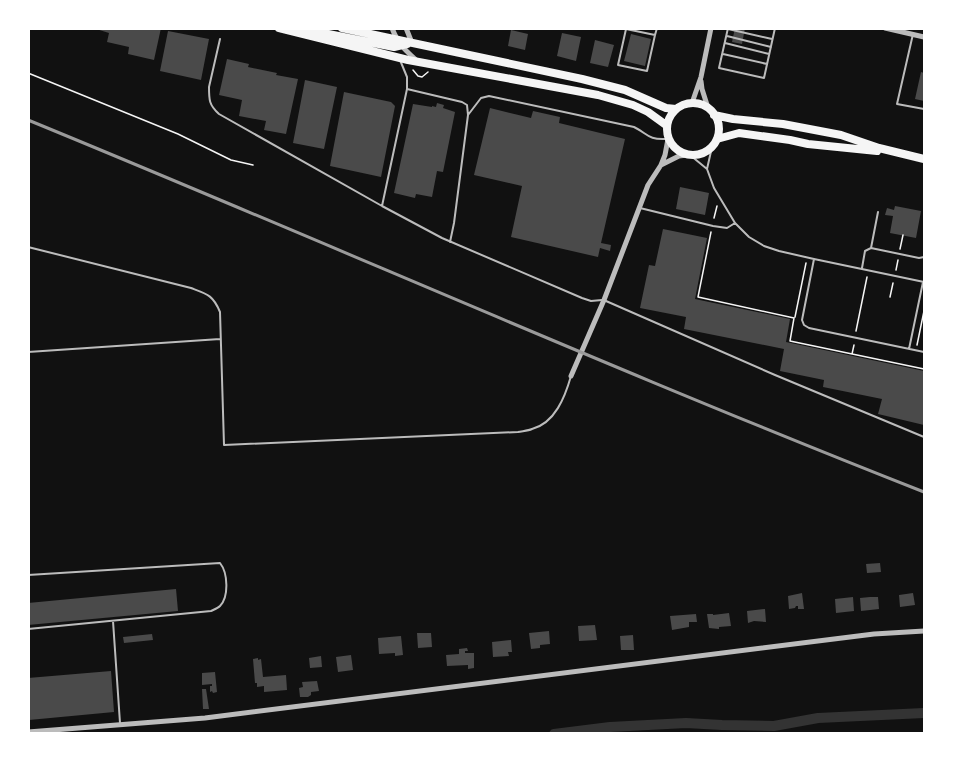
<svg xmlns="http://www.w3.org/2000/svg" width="953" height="762" viewBox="0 0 953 762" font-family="'Noto Sans',sans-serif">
  <rect width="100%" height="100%" fill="#111"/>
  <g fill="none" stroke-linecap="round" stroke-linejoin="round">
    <path stroke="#333" stroke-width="10" d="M554,734L610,727L686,723L722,725L774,726L818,718L924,713"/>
  </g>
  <path fill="#4a4a4a" d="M93,28H161L154,60L128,54L129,47L107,42L109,33Z
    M735,28H745L742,44L732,42Z
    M511,30L528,34L525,50L508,46Z
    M168,31L209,39L201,80L160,71Z
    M562,33L581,37L576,61L557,56Z
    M631,34L651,39L645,66L624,61Z
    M595,40L614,45L608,67L590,63Z
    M227,59L249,64L248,67L277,73L276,75L298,79L286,134L264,130L266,121L239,116L242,100L219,95Z
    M921,72L924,73V101L915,99Z
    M305,80L337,87L324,149L293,143Z
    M344,92L391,102L395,106L381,177L330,166Z
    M437,103L444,105L443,108L455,112L443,172L437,171L432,197L416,194L415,198L394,193L413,104L432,107V106L436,107Z
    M490,108L531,118L533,111L560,117L559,123L625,139L601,243L611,245L610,251L600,248L598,257L511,237L522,186L474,175Z
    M680,187L709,193L705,215L676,209Z
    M895,206L921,211L916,238L890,233L893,216L885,215L887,208L894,210Z
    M663,229L707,238L695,299L790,319L786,342L924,371V425L878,414L882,399L823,387L824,380L780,371L784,349L684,329L686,317L640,308L649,265L655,266Z
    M880,563L881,572L867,573L866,564Z
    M176,589L178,611L28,625V603Z
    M802,593L804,609H798V606H796L795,608L789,609L788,596Z
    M913,593L915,605L900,607L899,595Z
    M853,597L854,611L836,613L835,599Z
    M870,597H878L879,609L861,611L860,598Z
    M765,609L766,622L754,621L748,623L747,611Z
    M729,613L731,626L719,627V629L709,628L707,614H713V615Z
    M696,614L697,622H689V627L672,630L670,616Z
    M595,625L597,640L579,641L578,626Z
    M549,631L550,644L540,645V648L531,649L529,633Z
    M417,633H431L432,647L418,648Z
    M152,634L153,640L124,643L123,637Z
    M633,635L634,650H621L620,636Z
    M401,636L403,655L395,656V653L379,654L378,638Z
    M511,640L512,652H508L509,656L493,657L492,642Z
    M467,648L468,651H465V653H474V668L468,669V665L447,666L446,655L459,654V649Z
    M351,655L353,670L338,672L336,657Z
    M321,656L322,667L310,668L309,658Z
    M258,658V660L261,659L263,677L286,675L287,690L264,692V686L257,687V683H255L253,659Z
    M111,671L114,712L29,720L28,678Z
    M215,672L217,692L213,693L212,691L210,692V686H212V684L202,685V673Z
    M317,681L319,691L311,692V695L308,697H300L299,688L303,687L302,682Z
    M202,689H206L209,709H203Z"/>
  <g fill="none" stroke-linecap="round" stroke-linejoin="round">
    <path stroke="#f5f5f5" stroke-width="1.5" d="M413,70L418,76L422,77L428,72
      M28,73L178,134L231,160L253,165
      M714,218L717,206
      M711,232L698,297L794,318L790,341L924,369
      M900,249L903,235
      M896,270L898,260
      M890,297L893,283
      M795,317L806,263
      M856,331L867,277
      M917,345L924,311
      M852,354L854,345"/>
    <path stroke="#bcbcbc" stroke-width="2" d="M728,28L719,68L764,78L775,28
      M626,29L655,35L647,71L618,65Z
      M728,29L772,39
      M913,34L897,104L924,109
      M655,35L657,28
      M727,36L771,47
      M220,39L209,87C209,100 209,105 219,114L382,206L442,238L582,298L591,301L602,300
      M725,43L769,54
      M723,54L767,64
      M407,89L462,102L467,105L468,115L454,223L450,242
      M468,115L481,98L489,96L634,127C648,134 648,140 666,139
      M690,155L707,169L714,188L735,223L749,237L764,246L779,251L814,259L924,282
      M707,169L712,147
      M382,206L407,89V77L400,60
      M640,208L713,226L727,228L735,223
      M28,247L191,288C207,294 213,295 220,312L224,445L518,432C522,431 528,431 532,429C555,423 565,397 571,376
      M871,248L878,212
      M814,259L802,320L804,325L809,328L924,352
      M862,268L865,251L871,248L919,258L924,257
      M606,301L775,375L924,437
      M909,349L923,282
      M28,352L220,339
      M28,575L220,563C228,573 229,597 220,606C218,608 213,610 211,611L28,629
      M113,621L120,723"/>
    <path stroke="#bcbcbc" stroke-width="5" d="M392,28C398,44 404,49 416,60
      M406,28L412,43
      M885,28L924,37
      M701,81L702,89L708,108
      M692,103L701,77L711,28
      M661,165L665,155L668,139
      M571,376L604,300L648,185L661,165L679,156L687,155
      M28,732L205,718L874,634L924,631"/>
    <path stroke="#f5f5f5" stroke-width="8" d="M279,28L408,60L598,95L633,105L648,112L666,125
      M342,28L582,79L625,90L666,108L676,109
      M308,30L394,47L407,44
      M667 129a26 26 0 1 1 52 0a26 26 0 1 1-52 0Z
      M714,115L733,119L783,124L841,135L879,148L924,159
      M717,139L739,133L790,140L808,144L877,151"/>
    <path stroke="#9a9a9a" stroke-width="3" d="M28,120C328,243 623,374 924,492"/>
  </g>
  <rect width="953" height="762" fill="none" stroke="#ffffff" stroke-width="60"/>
</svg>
